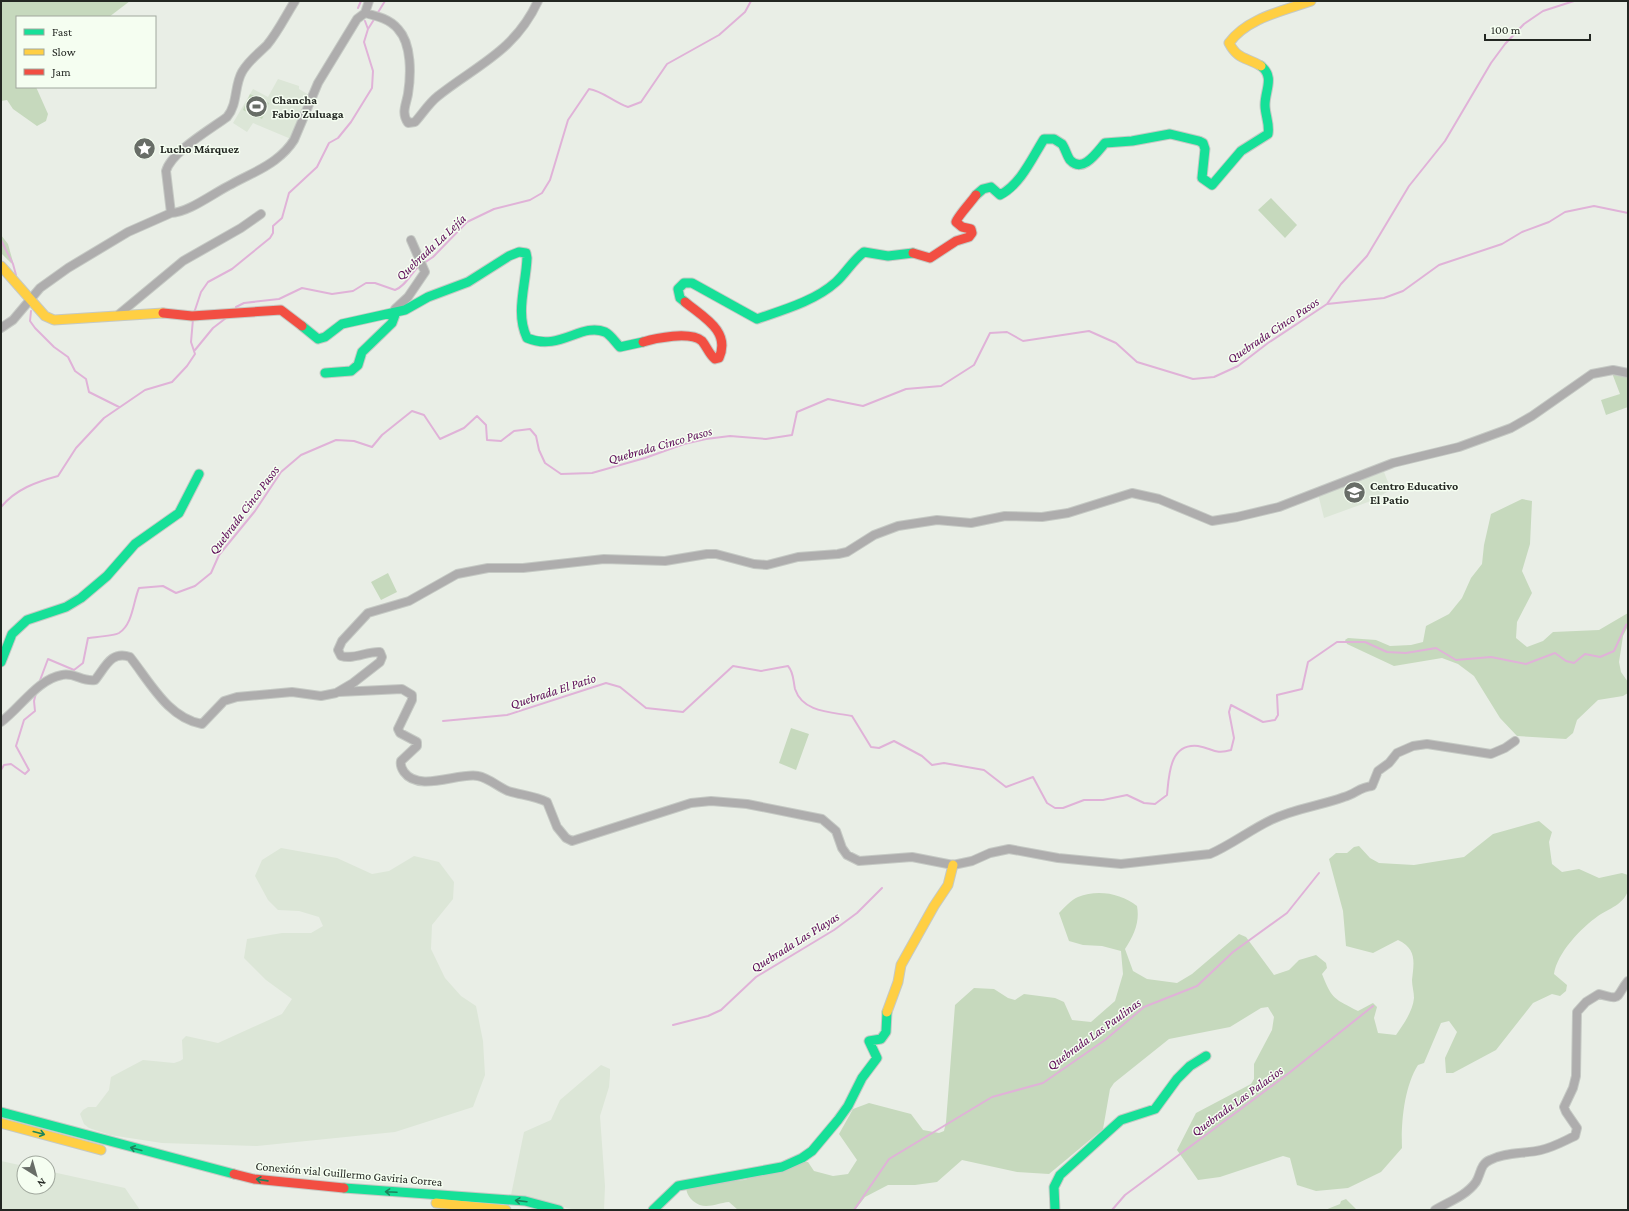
<svg xmlns="http://www.w3.org/2000/svg" width="1629" height="1211" viewBox="0 0 1629 1211" font-family="'Crimson Pro',serif">
  <rect width="100%" height="100%" fill="#e9eee6"/>
  <path fill="#dce6d7" d="M278,79L299,86V89L309,95L291,139L253,123L247,132L233,123L253,89L268,97Z
    M1384,472L1391,490L1368,502L1324,518L1318,494Z
    M281,848L337,858L372,874L389,871L414,856L439,862L454,882L453,899L432,925L431,949L445,978L461,996L476,1006L483,1041L485,1075L473,1107L395,1132L257,1146L162,1143L110,1135L89,1128L84,1124L80,1114L83,1110L88,1107H96L109,1090L111,1077L143,1060L174,1063L180,1061L183,1059L182,1040L186,1036L218,1043L282,1014L292,999L266,980L244,958L247,939L282,933H311L323,926L319,917L299,911L278,910L268,900L255,876L262,860Z
    M601,1065L610,1069V1075L609,1087L600,1116L605,1186L604,1210H576L511,1195L524,1132L551,1120L560,1100Z
    M1,1161L24,1166V1187H48V1171L125,1188L140,1210H1Z"/>
  <path fill="#c6d9bd" d="M1,1H130L109,17H17V87H36L48,114L46,121L37,126L13,109L7,100L1,101Z
    M250,94L269,103L262,119L243,110Z
    M1271,198L1297,225L1285,238L1258,210Z
    M1,235L8,244L13,262L11,263L1,253Z
    M1612,373L1628,376V407L1606,415L1601,400L1620,394Z
    M1522,499L1532,501L1530,544L1522,571L1532,593L1517,622L1516,638L1527,647L1543,641L1553,632L1599,630L1628,613V626L1623,636L1619,662L1621,672L1628,682V693L1623,696L1598,700L1577,720L1573,733L1566,739L1517,736L1500,718L1474,676L1458,664L1442,658L1394,666L1347,644L1345,640L1348,638L1376,640L1390,646L1411,645L1423,642L1426,626L1449,614L1462,598L1471,578L1482,564L1484,545L1491,514Z
    M388,573L397,592L381,600L371,582Z
    M791,728L809,734L796,770L779,763Z
    M1539,821L1552,832L1549,842L1552,864L1562,872L1579,869L1599,878L1622,873L1628,875C1628,879 1629,886 1628,890C1625,904 1608,909 1598,916C1581,928 1557,953 1554,974L1567,985L1566,991L1560,996L1552,994L1533,1003L1496,1050L1453,1073H1446L1445,1058L1457,1032L1449,1021L1441,1023L1424,1063L1418,1065C1404,1087 1401,1123 1402,1148L1381,1172L1348,1188L1316,1191L1297,1185L1290,1158L1283,1156L1220,1177L1198,1180L1177,1150L1196,1113L1251,1084L1254,1079V1064L1272,1030L1274,1017L1268,1007L1261,1008L1230,1027L1169,1039L1114,1083L1110,1089L1103,1129L1049,1174L1017,1172L962,1160L937,1182L915,1185H888L865,1197L855,1210H738L729,1202C716,1203 705,1211 693,1201C689,1197 687,1194 686,1188L691,1185L744,1180L788,1168L801,1162H808L814,1171L833,1176L848,1174L857,1160L839,1134L853,1109L869,1103L911,1114L923,1130L939,1133L944,1131L946,1122L955,1005L974,988L994,989L1008,998L1015,1000L1024,994L1055,998L1064,1002L1072,1020L1091,1022L1115,1001L1123,974L1121,951L1102,946L1083,945L1069,941L1059,913C1064,908 1071,900 1078,897C1097,889 1121,893 1137,906C1140,922 1134,935 1125,949L1133,971L1147,979L1177,983L1192,974L1239,934L1246,937L1274,975L1289,970L1299,960L1316,955L1326,963L1327,968L1322,974C1332,1000 1335,999 1358,1011L1373,1003L1377,1007L1374,1018L1378,1033L1396,1035C1403,1025 1413,1011 1414,998C1414,992 1412,986 1412,980C1414,962 1417,949 1398,940L1373,953L1346,946L1343,911L1329,859L1336,853H1347L1354,847L1359,846L1370,858L1379,863L1414,865L1464,857L1493,834Z
    M1346,1199L1357,1210H1325L1340,1204L1341,1201Z"/>
  <g fill="none" stroke-linecap="round" stroke-linejoin="round">
    <path stroke="#e0b2d8" stroke-width="2" d="M358,8L361,1
      M377,14L385,1
      M365,21L368,29
      M1,240L13,264L16,275
      M424,263L433,257L467,222L494,209L530,200L542,193L550,180L568,120L589,89C603,91 613,102 628,107L641,102L667,64L719,35L745,12L751,1
      M1327,304L1341,284L1367,256L1409,186L1445,141L1491,63L1505,44L1524,24L1543,11L1574,1
      M236,307L244,303L279,299L302,288L332,294L353,291L366,283H375L395,290C406,286 411,273 420,265
      M31,311L30,321L35,328L54,347L68,357L75,371L86,379L89,392L119,407
      M194,313L201,292L208,282L232,269L270,238L273,233V226L282,218L289,193L317,167L329,143L338,138L351,122L372,88L373,71L364,42L368,29L375,18
      M195,350L213,328L226,318
      M1,507C16,489 36,482 58,476L76,448L104,418L145,390L172,382L187,366L195,354L191,342L193,319
      M39,683L48,659L74,670L83,663L88,638C95,637 114,636 119,633C133,624 133,602 139,588L163,586L176,593L195,586L211,573L219,555L255,511L281,472L301,455L336,440L354,441L372,447L382,435L412,411L424,415L440,439L464,428L477,416L486,425L487,440L501,441L514,431L530,429L536,436L539,450L545,463L561,474L592,473L645,458L684,444L706,439L730,436L766,439L792,435L797,412L828,399L863,406L906,389L941,386L974,365L990,333L1007,332L1023,341L1089,331L1116,343L1137,362L1193,379L1214,377L1238,366L1268,343L1327,304L1384,298L1403,291L1439,265L1502,244L1522,232L1549,222L1565,212L1594,206L1628,213
      M443,721L507,715L606,683L620,687L646,708L683,712L733,666L761,671L788,666C794,673 793,680 795,689C803,713 832,712 852,716L871,747L879,748L894,741L922,756L932,765L944,763L984,770L1006,787L1033,777L1047,803L1055,808H1063L1084,800H1103L1127,795L1144,803L1155,804L1167,795C1169,776 1169,743 1198,746C1212,748 1215,755 1231,750L1234,738L1229,712L1231,705L1263,722L1275,720L1278,715L1277,695L1302,689L1308,662L1337,642H1365L1387,652L1406,653L1436,648L1456,660L1491,657L1526,664L1555,653L1566,661L1574,663L1585,654L1600,657L1614,651L1626,625L1628,624
      M1,770L4,765L11,764L25,774L29,770L16,746L24,720L35,711L34,701L36,693
      M673,1025L708,1016L721,1010L756,977L834,930L857,913L882,888
      M854,1210L889,1159L992,1097L1043,1083L1105,1040L1144,1007L1197,986L1233,952L1287,913L1319,873
      M1112,1210L1125,1195L1289,1073L1373,1006"/>
    <defs>
      <path id="street" d="M365,13C377,16 390,19 398,29C412,44 411,75 408,94C406,105 401,113 408,123L415,122C423,113 429,103 438,96C477,65 515,51 538,1
        M171,213L166,171C171,152 211,129 227,117C238,104 234,86 242,72C249,60 258,54 267,45C278,32 286,15 295,1
        M396,312L395,309L408,297L425,272L411,240
        M118,315L183,261L241,228L261,214
        M1,328L13,320L40,288L68,268L128,232L171,213C188,213 215,192 232,184C246,176 262,170 275,160C283,154 289,148 294,140L318,83L357,19L365,13L369,1
        M339,692L402,689L412,695V700L398,729L400,733L417,742V746L401,761C400,765 402,769 404,772C419,793 459,772 478,776C489,778 498,787 508,791C521,795 535,796 547,802L557,827L566,838L572,841L691,803L711,801L747,804L822,819L836,831L842,848L847,855L859,861L912,857L953,865L972,861L990,853L1009,849L1058,858L1121,864L1210,854C1231,845 1250,830 1271,820C1295,808 1320,806 1344,797C1355,794 1360,787 1372,786L1378,771L1389,763L1397,753L1413,746L1427,744L1491,754L1505,748L1515,741
        M1,722C20,708 38,679 62,675C74,672 82,682 95,680C105,668 111,650 130,657C150,682 168,718 202,724L224,701L237,697L292,692L321,696L336,693L353,683L380,662L382,657L380,652C367,651 354,660 341,656L338,650L342,641L368,613L409,601L457,574L488,568H523L604,559L665,561L707,554H716L754,564L767,565L798,557L838,554L847,552L874,535L898,526L937,520L971,523L1005,516L1042,517L1068,513L1132,493L1159,499L1212,521L1237,517L1279,507L1393,463L1459,447L1511,428L1532,416L1592,374L1613,370L1628,373
        M1435,1210C1448,1202 1466,1196 1476,1182C1481,1174 1480,1164 1490,1160C1505,1152 1525,1154 1541,1150C1554,1147 1564,1141 1575,1136L1577,1128L1566,1112L1564,1107L1573,1088L1576,1076L1577,1012L1586,1002L1599,994C1622,1001 1615,997 1628,981"/>
      <path id="fast" d="M976,195L983,189L991,187L1000,195C1021,184 1032,158 1044,139H1054L1062,144C1065,148 1067,156 1070,160C1083,174 1097,152 1105,143L1132,141L1170,134L1199,141L1203,143L1205,149L1202,178L1212,185L1241,151L1268,134C1270,124 1265,115 1265,105C1265,90 1275,77 1261,66
        M685,302L680,298L678,289L684,283H692L757,319C783,310 815,301 836,282C846,273 853,260 864,252L888,256L913,253
        M302,326L318,339L325,337L342,324L405,310L428,297L468,282L509,256L519,252L526,253L527,258C526,285 515,313 527,338C560,352 581,322 605,332C611,335 615,342 620,347L643,342
        M325,373L351,371L358,365L362,352L392,323L396,312
        M1,662L12,634L27,620L66,607L81,598L107,576L135,544L179,513L199,474
        M1,1112L234,1174
        M344,1188L525,1201L559,1210
        M653,1210L678,1186L782,1167L802,1158L812,1151L838,1120L848,1106L862,1078L877,1058L869,1041L881,1039L886,1032L887,1012
        M1055,1210L1054,1187L1060,1175L1121,1120L1155,1109L1177,1079L1190,1066L1206,1056"/>
      <path id="slow" d="M1261,66C1246,57 1238,60 1229,43C1247,18 1283,11 1311,1
        M1,266L45,316L54,320L163,313
        M887,1012L898,982L901,965L934,906L948,885L953,865
        M1,1123L101,1150
        M436,1203L506,1210"/>
      <path id="jam" d="M913,253L930,258L956,241L969,237L972,233L971,229L962,227L956,222C957,217 972,201 976,195
        M163,313L192,316L281,310L302,326
        M643,342C656,338 690,331 702,341C707,347 709,354 715,359L719,358C731,331 703,317 685,302
        M234,1174L254,1179L344,1188"/>
    </defs>
    <use href="#street" stroke="#c5c9c4" stroke-width="10"/>
    <use href="#fast" stroke="#c5c9c4" stroke-width="11"/>
    <use href="#slow" stroke="#c5c9c4" stroke-width="11"/>
    <use href="#jam" stroke="#c5c9c4" stroke-width="11"/>
    <use href="#street" stroke="#aeadad" stroke-width="8"/>
    <use href="#fast" stroke="#16e098" stroke-width="9"/>
    <use href="#slow" stroke="#ffcf43" stroke-width="9"/>
    <use href="#jam" stroke="#f24e42" stroke-width="9"/>
  </g>
  <defs><path id="oneway-shaft" d="M-6 0H5M1.5-3L5.5 0L1.5 3" fill="none" stroke-width="1.6" stroke-linecap="round" stroke-linejoin="round"/></defs>
  <g stroke="#1c845d">
    <use href="#oneway-shaft" transform="translate(39 1133) rotate(15)"/>
    <use href="#oneway-shaft" transform="translate(136 1149) rotate(-165)"/>
    <use href="#oneway-shaft" transform="translate(262 1180) rotate(-172)"/>
    <use href="#oneway-shaft" transform="translate(391 1192) rotate(-177)"/>
    <use href="#oneway-shaft" transform="translate(521 1201) rotate(-173)"/>
  </g>
  <defs>
    <symbol id="stadium-disc" viewBox="-11 -11 22 22"><circle r="9.5" fill="#686d67" stroke="#f5fef1"/><path d="M0-5a6.5 5 0 1 0 0 10a6.5 5 0 1 0 0-10ZM-3.5-1.8h7v3.6h-7Z" fill="#fff"/></symbol>
    <symbol id="sight-disc" viewBox="-11 -11 22 22"><circle r="9.5" fill="#686d67" stroke="#f5fef1"/><path d="M0-6L1.8-2.2L6-1.7L2.9 1.2L3.7 5.4L0 3.3L-3.7 5.4L-2.9 1.2L-6-1.7L-1.8-2.2Z" fill="#fff"/></symbol>
    <symbol id="school-disc" viewBox="-11 -11 22 22"><circle r="9.5" fill="#686d67" stroke="#f5fef1"/><path d="M0-5L7-2L0 1L-7-2ZM-4 1L0 2.5L4 1V4Q0 6-4 4Z" fill="#fff"/></symbol>
  </defs>
  <g fill-rule="evenodd">
    <use href="#stadium-disc" x="244" y="94" width="25" height="25"/>
    <use href="#sight-disc" x="132" y="136" width="25" height="25"/>
    <use href="#school-disc" x="1342" y="480" width="25" height="25"/>
  </g>
  <g text-anchor="middle" dominant-baseline="central" stroke-width="3" stroke-linejoin="round" paint-order="stroke">
    <g font-size="12" font-weight="bold" fill="#232722" stroke="#f5fef1" text-anchor="start">
      <text x="272" y="100">Chancha<tspan x="272" dy="14">Fabio Zuluaga</tspan></text>
      <text x="160" y="149">Lucho Márquez</text>
      <text x="1370" y="486">Centro Educativo<tspan x="1370" dy="14">El Patio</tspan></text>
    </g>
    <g font-size="12" fill="#232722" stroke="#f5fef1">
      <text transform="translate(349 1174) rotate(5)">Conexión vial Guillermo Gaviria Correa</text>
    </g>
    <g font-size="13" font-style="italic" fill="#5a0654" stroke="#f5fef1">
      <text transform="translate(431 247) rotate(-43)">Quebrada La Lejía</text>
      <text transform="translate(1273 330) rotate(-34)">Quebrada Cinco Pasos</text>
      <text transform="translate(660 445) rotate(-16)">Quebrada Cinco Pasos</text>
      <text transform="translate(244 510) rotate(-53)">Quebrada Cinco Pasos</text>
      <text transform="translate(553 691) rotate(-18)">Quebrada El Patio</text>
      <text transform="translate(795 942) rotate(-32)">Quebrada Las Playas</text>
      <text transform="translate(1094 1034) rotate(-36)">Quebrada Las Paulinas</text>
      <text transform="translate(1237 1101) rotate(-36)">Quebrada Las Palacios</text>
    </g>
  </g>
  <rect width="1629" height="1211" fill="none" stroke="#232722" stroke-width="4"/>
  <rect x="16" y="16" width="140" height="72" fill="#f5fef1" stroke="#a1a89e"/>
  <rect x="24" y="29" width="20" height="6" fill="#16e098" stroke="#a1a89e"/>
  <text x="52" y="36" font-size="12" fill="#232722">Fast</text>
  <rect x="24" y="49" width="20" height="6" fill="#ffcf43" stroke="#a1a89e"/>
  <text x="52" y="56" font-size="12" fill="#232722">Slow</text>
  <rect x="24" y="69" width="20" height="6" fill="#f24e42" stroke="#a1a89e"/>
  <text x="52" y="76" font-size="12" fill="#232722">Jam</text>
  <g transform="translate(36 1175) rotate(143)"><circle r="19" fill="#f5fef1" stroke="#a1a89e"/>
  <path d="M0-3L7 15L0 10L-7 15Z" fill="#686d67"/>
  <text y="-6" font-size="11" font-weight="bold" text-anchor="middle" fill="#232722">N</text>
  </g>
  <path d="M1485 34v6h105v-6" fill="none" stroke="#232722" stroke-width="2"/>
  <text x="1491" y="34" font-size="12" fill="#232722" stroke="#f5fef1" stroke-width="3" paint-order="stroke">100 m</text>
</svg>
